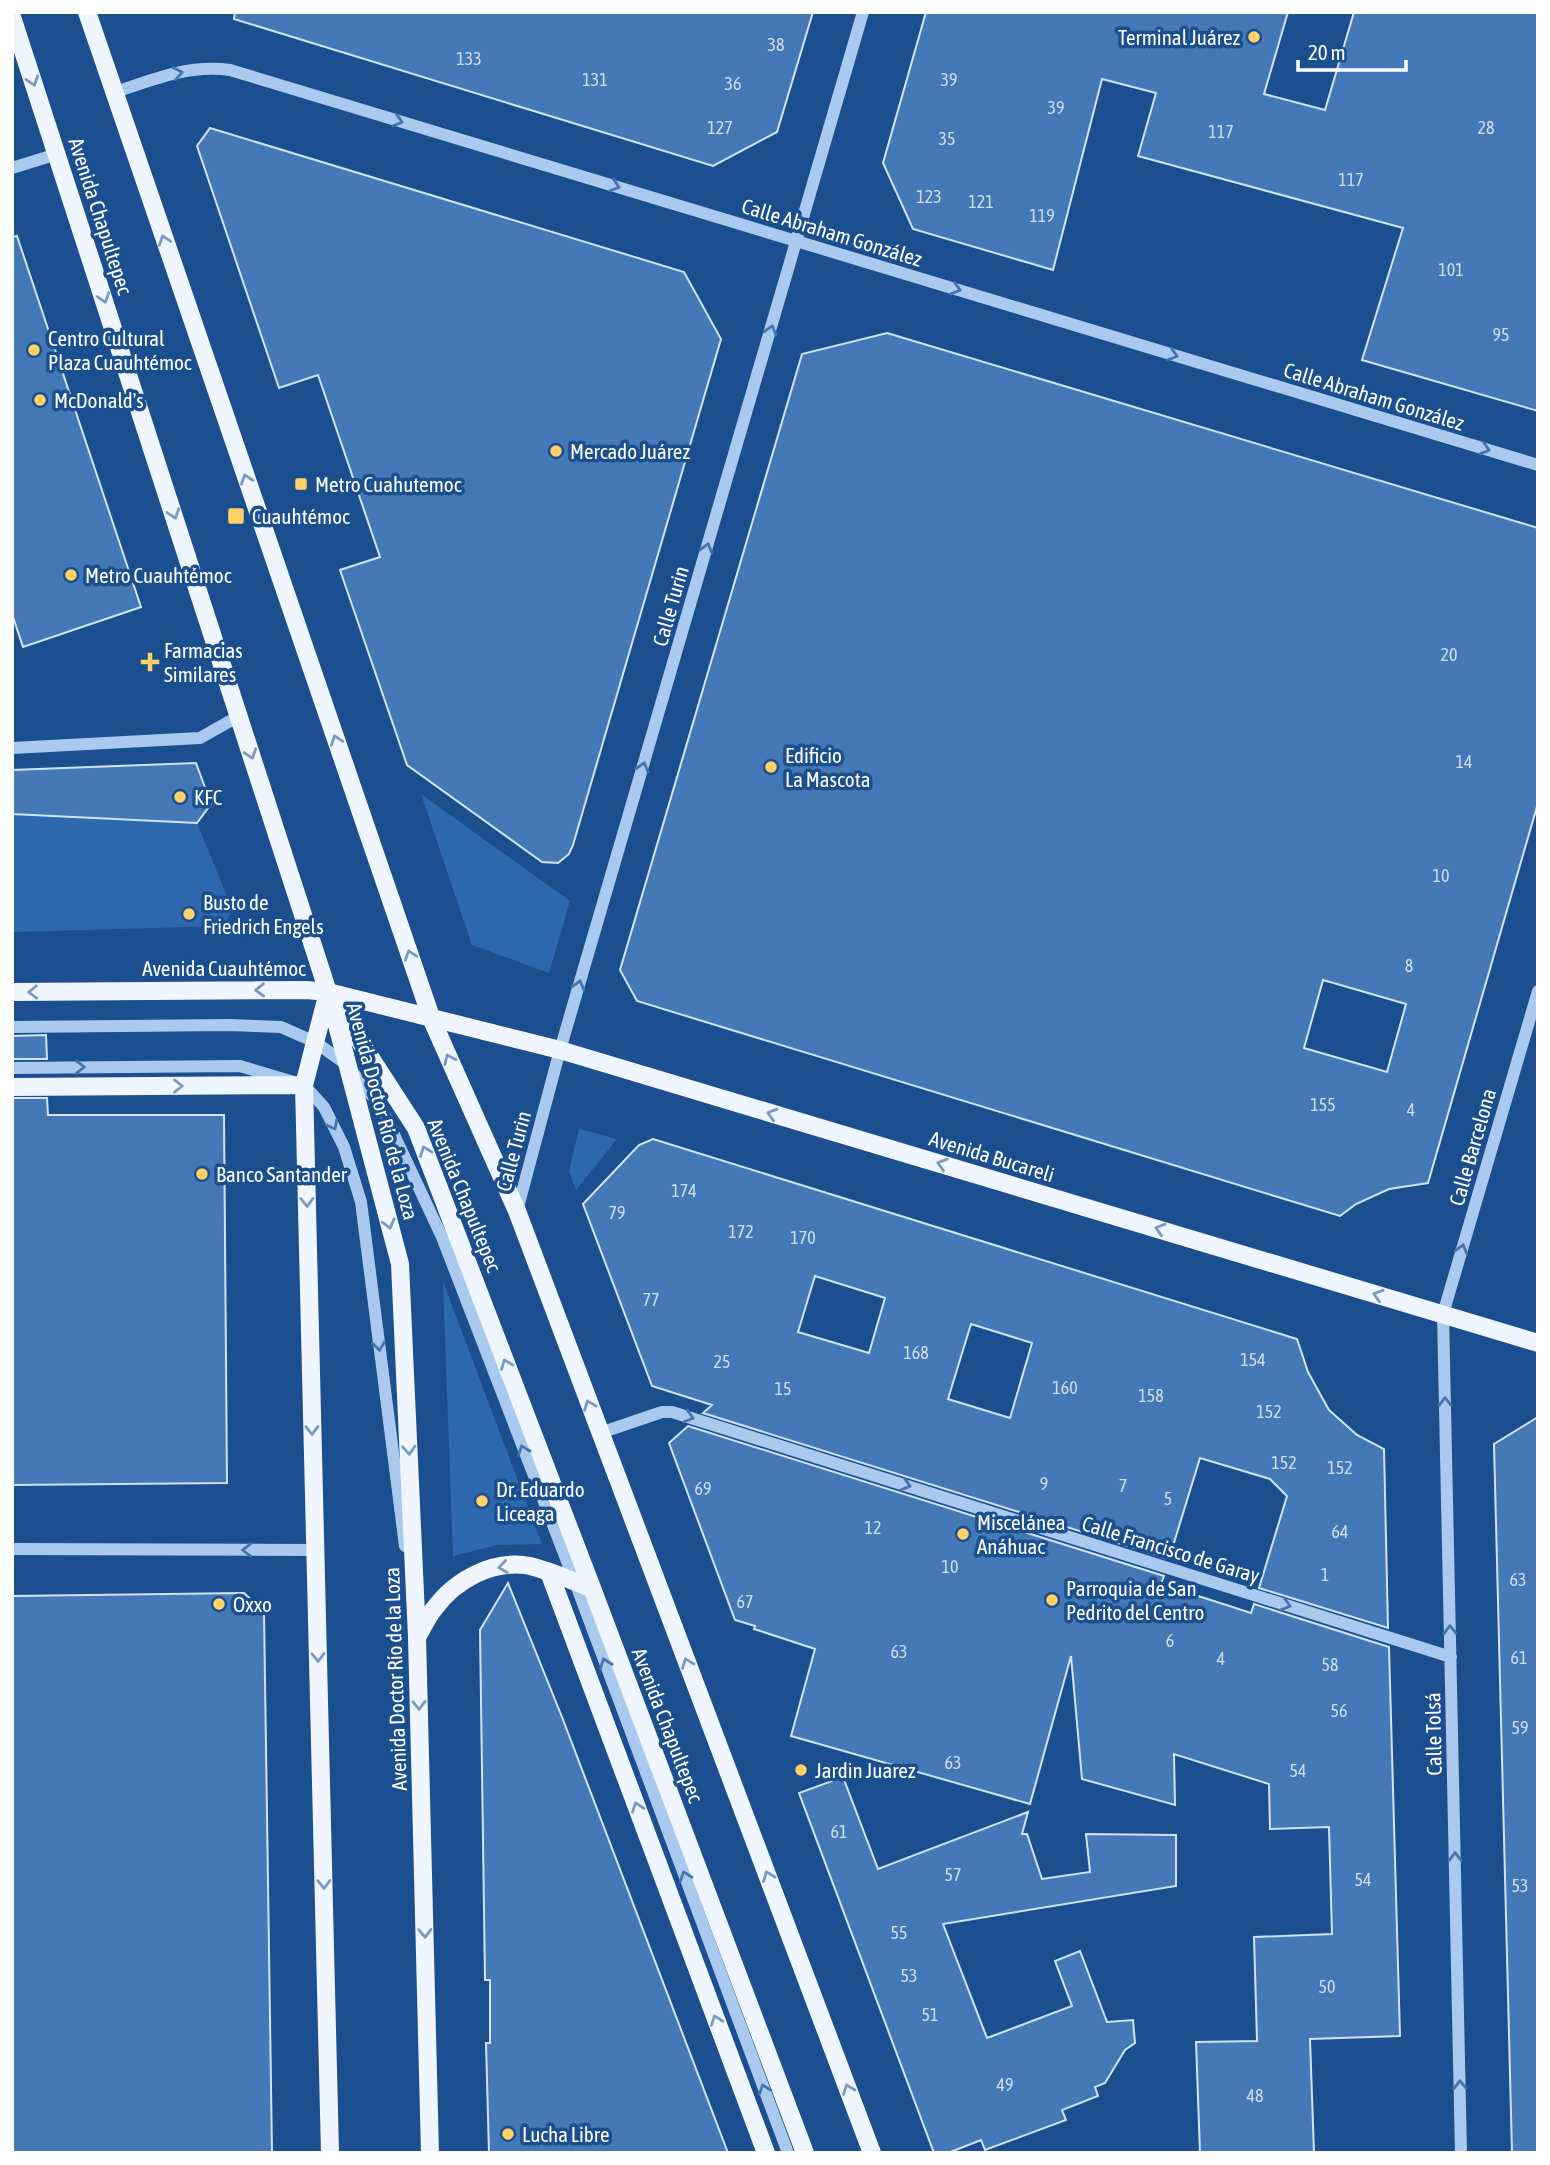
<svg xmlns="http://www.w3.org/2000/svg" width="1550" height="2165" viewBox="0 0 1550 2165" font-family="'Asap Condensed',sans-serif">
  <rect width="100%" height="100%" fill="#1b4f8f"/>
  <path fill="#2e69ad" d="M421,794L570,901L549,973L472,945Z
    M12,814L197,823L232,908L225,926L12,932Z
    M579,1129L617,1139L576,1190L569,1171Z
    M443,1282L542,1544L498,1545L453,1556Z"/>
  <path fill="#4478b7" stroke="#cfe3fa" stroke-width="2" fill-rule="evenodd" d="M235,12H813L777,132L713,166L234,19Z
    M926,12H1288L1264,94L1325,110L1354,12H1538V411L1362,360L1403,228L1138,156L1156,93L1102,79L1053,270L913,229L883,163Z
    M210,128L684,272L721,339L573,845L569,854L558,863L542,862L407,765L340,570L380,557L318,375L279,388L197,146Z
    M17,236L141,607L23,647L12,614V237Z
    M887,333L1538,528V803L1428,1183L1389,1189L1356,1204L1340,1216L637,1001L620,970L802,354ZM1323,980L1406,1004L1387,1072L1304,1048Z
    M196,763L211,804L197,823L12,814V770Z
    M46,1035L47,1059H12V1036Z
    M12,1098H47L48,1115H224L227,1483L12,1485Z
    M653,1139L1297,1339L1308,1372L1329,1410L1357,1435L1384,1449L1388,1628L1259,1588L1287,1496L1270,1479L1200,1458L1169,1559L703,1413L712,1405L652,1386L583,1204L639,1145ZM815,1276L885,1298L869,1353L798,1332ZM971,1324L1032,1343L1010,1418L948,1399Z
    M1538,1417V2153H1512L1494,1444Z
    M688,1426L1164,1576L1161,1584L1251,1613L1254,1604L1389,1647L1400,2036L1310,2039L1314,2153H1200L1196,2042L1257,2041L1254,1937L1332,1934L1329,1827L1270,1829L1269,1784L1174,1754L1175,1805L1082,1779L1071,1656L1030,1804L791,1736L815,1649L754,1629L755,1626L735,1620L669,1443Z
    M508,1583L562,1717L728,2153H489L486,2043H490V1980H485L480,1630Z
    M244,1593L264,1612L272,2153H12V1596Z
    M843,1777L878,1869L1028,1812L1022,1834H1027L1042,1879L1090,1872L1086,1834L1176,1835V1886L943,1924L987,2038L1072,2006L1055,1961L1080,1951L1107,2022L1133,2020L1135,2043L1125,2050L1105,2083L1095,2087L1098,2096L1062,2110L1066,2120L985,2150L981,2140L948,2153H934L799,1793Z"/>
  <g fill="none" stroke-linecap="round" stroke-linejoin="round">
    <path stroke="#a9c9ee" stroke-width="12" d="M113,93C151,80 189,64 230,70L1538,465
      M12,168L57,154
      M12,748L200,738L239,716
      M12,1027L230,1025L281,1027L315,1042L346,1064L381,1107L442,1237L575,1582L788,2153
      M12,1068L240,1066L304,1085L324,1107L344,1147L361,1202L405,1546
      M517,1211L560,1050L863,12
      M600,1433L662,1412H672L1451,1657
      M12,1549L315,1550
      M1461,2153L1443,1314L1538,991"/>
    <path stroke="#f0f6ff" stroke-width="18" d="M87,12L432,1020L517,1211L872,2153
      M12,17L328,992L416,1128L592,1588L805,2153
      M12,992L306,990L328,992L560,1050L1538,1343
      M327,996L304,1085L330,2153
      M332,1006L400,1264L417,1637L430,2153
      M12,1087L304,1085
      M549,1572L766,2153
      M417,1637C423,1628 427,1617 434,1609C455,1580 493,1559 530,1566C551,1571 572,1581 592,1588"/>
  </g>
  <defs><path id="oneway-chevron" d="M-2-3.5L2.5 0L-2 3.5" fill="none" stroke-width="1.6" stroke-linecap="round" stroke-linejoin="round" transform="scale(1.75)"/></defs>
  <g stroke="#4674ac">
    <use href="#oneway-chevron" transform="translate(178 73) rotate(-11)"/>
    <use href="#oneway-chevron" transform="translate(398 121) rotate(17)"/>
    <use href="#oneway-chevron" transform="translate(615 186) rotate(17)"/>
    <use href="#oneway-chevron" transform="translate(956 289) rotate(17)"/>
    <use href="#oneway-chevron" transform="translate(771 330) rotate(-74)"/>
    <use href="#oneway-chevron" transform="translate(1173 355) rotate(17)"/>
    <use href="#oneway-chevron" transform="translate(1485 449) rotate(17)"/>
    <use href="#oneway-chevron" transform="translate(707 548) rotate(-74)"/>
    <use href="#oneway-chevron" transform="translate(643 767) rotate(-74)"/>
    <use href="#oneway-chevron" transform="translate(579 985) rotate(-74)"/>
    <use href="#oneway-chevron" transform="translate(80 1067)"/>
    <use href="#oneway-chevron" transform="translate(333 1125) rotate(63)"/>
    <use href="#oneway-chevron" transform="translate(1462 1249) rotate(-74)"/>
    <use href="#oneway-chevron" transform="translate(379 1346) rotate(83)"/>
    <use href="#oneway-chevron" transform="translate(1445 1402) rotate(-91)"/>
    <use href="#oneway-chevron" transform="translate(689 1417) rotate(17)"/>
    <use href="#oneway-chevron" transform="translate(523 1450) rotate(-111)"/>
    <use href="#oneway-chevron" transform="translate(906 1485) rotate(17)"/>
    <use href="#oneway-chevron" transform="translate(247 1550) rotate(-180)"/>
    <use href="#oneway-chevron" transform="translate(1286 1605) rotate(17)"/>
    <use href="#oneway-chevron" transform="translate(1450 1630) rotate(-91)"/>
    <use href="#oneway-chevron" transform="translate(605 1663) rotate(-110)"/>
    <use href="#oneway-chevron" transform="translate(1455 1857) rotate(-91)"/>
    <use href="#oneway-chevron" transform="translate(685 1876) rotate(-110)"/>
    <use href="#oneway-chevron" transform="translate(1460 2085) rotate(-91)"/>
    <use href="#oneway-chevron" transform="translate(764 2089) rotate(-110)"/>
  </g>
  <g stroke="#7b9ac1">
    <use href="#oneway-chevron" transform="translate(33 81) rotate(72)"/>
    <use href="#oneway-chevron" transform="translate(164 240) rotate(-109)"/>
    <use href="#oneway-chevron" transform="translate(104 298) rotate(72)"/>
    <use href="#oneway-chevron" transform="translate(246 479) rotate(-109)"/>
    <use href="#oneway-chevron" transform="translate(174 514) rotate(72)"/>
    <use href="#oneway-chevron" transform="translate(336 740) rotate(-109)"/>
    <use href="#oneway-chevron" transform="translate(251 754) rotate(72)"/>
    <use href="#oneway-chevron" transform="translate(410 955) rotate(-109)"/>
    <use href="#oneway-chevron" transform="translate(260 990) rotate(179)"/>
    <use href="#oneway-chevron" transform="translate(33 992) rotate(179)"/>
    <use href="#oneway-chevron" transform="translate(449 1059) rotate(-114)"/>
    <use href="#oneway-chevron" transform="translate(178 1086)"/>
    <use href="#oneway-chevron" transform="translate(772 1114) rotate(-163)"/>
    <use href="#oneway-chevron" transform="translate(425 1151) rotate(-111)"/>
    <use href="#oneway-chevron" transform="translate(942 1164) rotate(-163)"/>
    <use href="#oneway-chevron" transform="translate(307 1202) rotate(89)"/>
    <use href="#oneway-chevron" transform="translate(389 1224) rotate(75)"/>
    <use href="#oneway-chevron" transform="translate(1160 1229) rotate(-163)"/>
    <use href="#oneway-chevron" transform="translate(1378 1295) rotate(-163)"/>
    <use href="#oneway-chevron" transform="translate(506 1364) rotate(-111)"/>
    <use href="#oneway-chevron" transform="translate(589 1405) rotate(-111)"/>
    <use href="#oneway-chevron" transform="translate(312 1430) rotate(89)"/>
    <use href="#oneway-chevron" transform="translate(409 1450) rotate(87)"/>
    <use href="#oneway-chevron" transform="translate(503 1567) rotate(172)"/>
    <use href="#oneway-chevron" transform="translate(318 1657) rotate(89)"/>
    <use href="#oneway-chevron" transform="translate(687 1663) rotate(-111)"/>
    <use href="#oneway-chevron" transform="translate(419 1705) rotate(89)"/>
    <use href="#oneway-chevron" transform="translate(637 1807) rotate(-110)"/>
    <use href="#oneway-chevron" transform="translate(768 1876) rotate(-111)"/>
    <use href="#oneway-chevron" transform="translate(324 1884) rotate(89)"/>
    <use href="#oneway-chevron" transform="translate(425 1933) rotate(89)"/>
    <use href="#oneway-chevron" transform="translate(716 2020) rotate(-110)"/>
    <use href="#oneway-chevron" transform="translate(848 2089) rotate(-111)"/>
  </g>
  <g fill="#ffd166" stroke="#1b4f8f" stroke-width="2.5">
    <circle cx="1254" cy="37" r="7"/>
    <circle cx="34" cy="350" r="7"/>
    <circle cx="40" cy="400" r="7"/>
    <circle cx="556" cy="451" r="7"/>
    <rect x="294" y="477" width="14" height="14" rx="3.5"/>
    <rect x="227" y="507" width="18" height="18" rx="3.5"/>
    <circle cx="71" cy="575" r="7"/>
    <path d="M146.5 651.5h7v7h7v7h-7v7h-7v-7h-7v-7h7z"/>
    <circle cx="771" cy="767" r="7"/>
    <circle cx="180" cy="797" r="7"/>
    <circle cx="189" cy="914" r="7"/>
    <circle cx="202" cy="1174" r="7"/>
    <circle cx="482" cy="1501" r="7"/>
    <circle cx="963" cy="1534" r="7"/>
    <circle cx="1052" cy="1600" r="7"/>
    <circle cx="219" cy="1604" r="7"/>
    <circle cx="801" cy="1770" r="7"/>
    <circle cx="508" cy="2134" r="7"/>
  </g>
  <g text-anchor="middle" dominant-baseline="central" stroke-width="7" stroke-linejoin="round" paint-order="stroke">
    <g font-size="18" fill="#d0dded">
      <text x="776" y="44">38</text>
      <text x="469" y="58">133</text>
      <text x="595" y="79">131</text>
      <text x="949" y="79">39</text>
      <text x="733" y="83">36</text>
      <text x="1056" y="107">39</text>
      <text x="720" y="127">127</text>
      <text x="1486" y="127">28</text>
      <text x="1221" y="131">117</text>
      <text x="947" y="138">35</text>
      <text x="1351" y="179">117</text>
      <text x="929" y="196">123</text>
      <text x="981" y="201">121</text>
      <text x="1042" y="215">119</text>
      <text x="1451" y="269">101</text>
      <text x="1501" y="334">95</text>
      <text x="1449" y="654">20</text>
      <text x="1464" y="761">14</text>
      <text x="1441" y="875">10</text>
      <text x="1409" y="965">8</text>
      <text x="1323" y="1104">155</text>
      <text x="1411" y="1109">4</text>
      <text x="684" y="1190">174</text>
      <text x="617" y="1212">79</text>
      <text x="741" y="1231">172</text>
      <text x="803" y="1237">170</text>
      <text x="651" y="1299">77</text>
      <text x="916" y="1352">168</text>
      <text x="1253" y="1359">154</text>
      <text x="722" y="1361">25</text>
      <text x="1065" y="1387">160</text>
      <text x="783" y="1388">15</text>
      <text x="1151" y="1395">158</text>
      <text x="1269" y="1411">152</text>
      <text x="1284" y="1462">152</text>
      <text x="1340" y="1467">152</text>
      <text x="1044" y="1483">9</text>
      <text x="1123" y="1485">7</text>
      <text x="703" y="1488">69</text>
      <text x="1168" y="1498">5</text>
      <text x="873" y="1527">12</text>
      <text x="1340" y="1531">64</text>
      <text x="950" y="1566">10</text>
      <text x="1325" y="1574">1</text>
      <text x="1518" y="1579">63</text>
      <text x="745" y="1601">67</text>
      <text x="1170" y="1640">6</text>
      <text x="899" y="1651">63</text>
      <text x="1519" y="1657">61</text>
      <text x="1221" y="1658">4</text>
      <text x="1330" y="1664">58</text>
      <text x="1339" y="1710">56</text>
      <text x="1520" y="1727">59</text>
      <text x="953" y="1762">63</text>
      <text x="1298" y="1770">54</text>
      <text x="839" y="1831">61</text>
      <text x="953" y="1874">57</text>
      <text x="1363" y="1879">54</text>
      <text x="1520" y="1885">53</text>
      <text x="899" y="1932">55</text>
      <text x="909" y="1975">53</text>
      <text x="1327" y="1986">50</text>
      <text x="930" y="2014">51</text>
      <text x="1005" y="2084">49</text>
      <text x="1255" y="2095">48</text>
    </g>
    <g font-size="21" fill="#fff" stroke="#1b4f8f" text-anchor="start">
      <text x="1240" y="37" text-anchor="end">Terminal Juárez</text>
      <text x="48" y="338">Centro Cultural<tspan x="48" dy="24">Plaza Cuauhtémoc</tspan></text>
      <text x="54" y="400">McDonald's</text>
      <text x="570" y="451">Mercado Juárez</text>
      <text x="315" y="484">Metro Cuahutemoc</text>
      <text x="252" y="516">Cuauhtémoc</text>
      <text x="85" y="575">Metro Cuauhtémoc</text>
      <text x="164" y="650">Farmacias<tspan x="164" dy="24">Similares</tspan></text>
      <text x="785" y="755">Edificio<tspan x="785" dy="24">La Mascota</tspan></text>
      <text x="194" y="797">KFC</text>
      <text x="203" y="902">Busto de<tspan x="203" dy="24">Friedrich Engels</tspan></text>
      <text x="216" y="1174">Banco Santander</text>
      <text x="496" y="1489">Dr. Eduardo<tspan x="496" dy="24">Liceaga</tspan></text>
      <text x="977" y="1522">Miscelánea<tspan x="977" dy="24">Anáhuac</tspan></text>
      <text x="1066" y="1588">Parroquia de San<tspan x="1066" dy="24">Pedrito del Centro</tspan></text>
      <text x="233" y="1604">Oxxo</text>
      <text x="815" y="1770">Jardin Juarez</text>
      <text x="522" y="2134">Lucha Libre</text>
    </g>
    <g font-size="21" fill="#fff" stroke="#1b4f8f">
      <text transform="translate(101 216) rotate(72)">Avenida Chapultepec</text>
      <text transform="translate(832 232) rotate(17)">Calle Abraham González</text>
      <text transform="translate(1374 396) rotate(17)">Calle Abraham González</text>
      <text transform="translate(670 606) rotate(-74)">Calle Turin</text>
      <text x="224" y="968">Avenida Cuauhtémoc</text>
      <text transform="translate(383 1111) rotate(75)">Avenida Doctor Río de la Loza</text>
      <text transform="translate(1472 1147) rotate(-74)">Calle Barcelona</text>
      <text transform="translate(513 1151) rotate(-75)">Calle Turin</text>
      <text transform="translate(992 1156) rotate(17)">Avenida Bucareli</text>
      <text transform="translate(465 1195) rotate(68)">Avenida Chapultepec</text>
      <text transform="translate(1171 1549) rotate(17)">Calle Francisco de Garay</text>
      <text transform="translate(395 1679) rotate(-92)">Avenida Doctor Río de la Loza</text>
      <text transform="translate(668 1725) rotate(69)">Avenida Chapultepec</text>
      <text transform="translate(1433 1734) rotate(-91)">Calle Tolsá</text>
    </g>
  </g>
  <rect width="1550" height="2165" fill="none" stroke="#ffffff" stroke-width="28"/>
  <path d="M1298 60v10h108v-10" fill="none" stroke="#ffffff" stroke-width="3.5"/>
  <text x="1308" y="60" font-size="21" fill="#ffffff" stroke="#1b4f8f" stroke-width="5" paint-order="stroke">20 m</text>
</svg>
